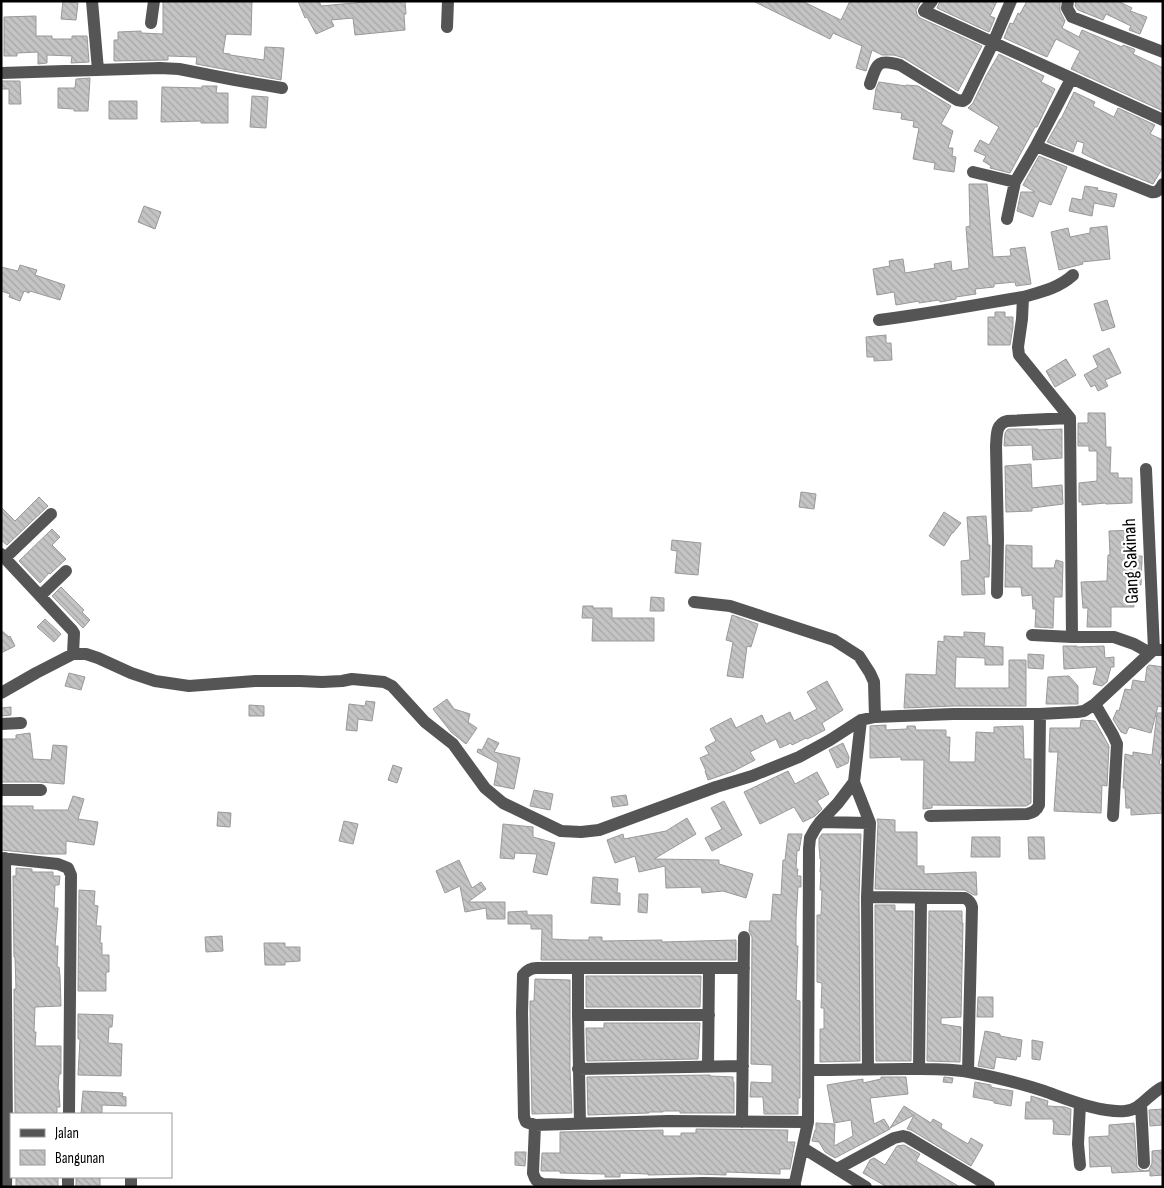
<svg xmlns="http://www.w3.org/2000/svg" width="1164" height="1188" viewBox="0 0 1164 1188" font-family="'Sofia Sans Condensed',sans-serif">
  <defs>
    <pattern id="building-back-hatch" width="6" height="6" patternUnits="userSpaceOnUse" patternTransform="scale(1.25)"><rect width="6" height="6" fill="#c4c4c4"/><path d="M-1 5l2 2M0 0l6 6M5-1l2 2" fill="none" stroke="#a7a7a7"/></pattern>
  </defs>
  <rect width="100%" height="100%" fill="#fff"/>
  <path fill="url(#building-back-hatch)" stroke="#999" d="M63,1L78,3L76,20L61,19Z
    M163,1H252L251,35L226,34L223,53L230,54V55L264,60L265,47L284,48L281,80L196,64L197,57L168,56V60L114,61V40H118V32L141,31V33L163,34Z
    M298,1H319L321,6L375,1H405L406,14H404L405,30L355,35L353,18L331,20L334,26L316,34L307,17L305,18Z
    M753,1H802L841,20L850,1H921L916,10L917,15L920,18L982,46L958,91L904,58L894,55H882L872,50L866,71L856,68L862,46L833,33L830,39Z
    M940,1H997L990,16L995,18L989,32L937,8Z
    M1027,1H1060V11L1065,21L1062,28L1079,37L1082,30L1122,47L1123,45L1134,49L1135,50L1133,54L1163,68V111L1071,69L1080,51L1056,39L1047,57L1004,38L1010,23L1013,24L1018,13L1020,14Z
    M1076,1H1118L1132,8L1130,11L1147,17L1140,34L1129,30L1131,26L1106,14L1103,20L1078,10L1075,6Z
    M36,16V36H52V39H72V36H87L89,62L71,63L72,56L47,55V63L38,64V52L17,53V56H4V17Z
    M999,54L1044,76L1041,82L1055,89L1037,127H1035L1010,173L990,168L991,166L983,161L986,156L974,151L980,140L989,145L999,127L968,108L973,103L986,76Z
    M90,78L88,111H74V109L58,108V88H75L76,79Z
    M1,81H20L21,104H9V89H1Z
    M879,82L906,86V85L918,86L951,106L941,124L953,131L948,148H953L952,156L956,157L954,172L934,169L935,163L913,159L919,128L913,127L914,121L901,119L902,113L873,109L876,89Z
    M202,86H217L216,93H228V123H201V121L161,122L162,87L202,88Z
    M1074,92L1095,102L1093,106L1114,117L1118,108L1155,125L1150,134L1163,140V167L1153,184L1106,165L1082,153L1084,143L1077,141L1073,152L1047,142L1060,119H1061Z
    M252,96L268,97L266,128L250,127Z
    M109,101H137V119H109Z
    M1039,156L1067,167L1051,205L1039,201L1033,217L1017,211L1021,192H1035L1023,185Z
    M969,184H987L993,257L1011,256L1010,249L1025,247L1031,284L1016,286L1015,282L994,284V287L975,289L976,294L956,297V299L940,302L939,300L919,303V301L896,305L894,292L877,295L873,269L890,266L889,261L903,259L905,273L935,268L934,264L951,261L952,271L969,268L966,227L970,226Z
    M1085,186L1098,188L1097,190L1117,194L1114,207L1094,203L1092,216L1069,211L1072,198L1082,200Z
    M144,206L161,212L155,229L138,222Z
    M1107,226L1110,259L1082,262L1083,264L1059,270L1051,232L1068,228L1070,237L1090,233V228Z
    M20,265L37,270L35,275L65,285L60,300L30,291L29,293L24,291L20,301L9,297L10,294L1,291V267L18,271Z
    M1107,300L1115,327L1102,331L1094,304Z
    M995,312H1005V317H1013V327L1010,345H988V317H995Z
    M886,335V343H891L892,360L874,361V357H867L866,337Z
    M1109,348L1121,373L1105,380L1108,386L1098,391L1095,385L1091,387L1084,375L1098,367L1093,356Z
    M1066,359L1076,375L1055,387L1046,371Z
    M1088,413H1105L1106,447H1111L1110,473H1118V478H1132V503L1106,504V503L1082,505V502H1079V483L1097,481V451H1089V446H1078V423H1088Z
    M1009,429H1038V430L1062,429V458L1033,460L1032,445L1004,446L1005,433L1007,430Z
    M1031,464L1032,488L1062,485L1063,504L1032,508V511L1006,512L1005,466Z
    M801,492L816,494L814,509L799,507Z
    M39,497L48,506L7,545L1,540V507L15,521Z
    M944,512L961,523L953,533H952L944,546L929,536Z
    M986,516L988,545H990L989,577H984L985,594L962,595L961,561L970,560L967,517Z
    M52,529L60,537L52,545L66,559L50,574L49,573L40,583L19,561Z
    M1136,530V556H1142V559L1141,585H1133L1134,607H1111V627H1087L1088,608H1083L1081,582L1107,581L1108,555H1110L1109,531Z
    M672,540L701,543L698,575L675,573L677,551L671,550Z
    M1006,545L1032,546V568H1054L1056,560L1063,562L1062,597H1054L1053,628L1035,627L1036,609H1033L1032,595L1022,596L1021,587H1005Z
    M61,587L84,610L82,612L90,620L83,628L52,596Z
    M651,597L664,598V611H650Z
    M583,606H593V608H612V618H654V641H592L593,618H582Z
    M732,615L758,624L751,647L747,646L743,678L727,676L733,642L726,640Z
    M45,619L61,634L54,642L37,627Z
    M1,630L9,637L10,636L15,646L1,653Z
    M964,632L985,633L984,646L1003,647V665H985V658L956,657L955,688H1009V660H1026V706H953L904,708L906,674L936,675L938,641L944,642V636L964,637Z
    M1063,646H1077V647L1104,646L1105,658L1114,657V667H1111L1107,682L1102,686L1093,684L1097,667L1064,669Z
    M1028,654L1044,655L1043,669L1028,668Z
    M1149,665L1163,667V707L1158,706L1151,733L1129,727L1126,734L1121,732L1113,719L1117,710L1119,711L1125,689L1131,690L1133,680L1145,682L1147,667Z
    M69,673L85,677L81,690L65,686Z
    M1069,676L1078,686V704H1046L1048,677Z
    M827,681L843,710L822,723L825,730L807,739L806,738L792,745L791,743L780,748L776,739L750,752L755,760L734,771L708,780L705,771H706L700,758L709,754L705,747L716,741L710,729L731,718L736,728L762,715L766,724L790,712L794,721L817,709L807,692Z
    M447,699L454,709L470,714L468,722L477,728L466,744L451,732L433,709Z
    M366,701L375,702L372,721L358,719L357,731L346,730L349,704L365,706Z
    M249,705L264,706V716H249Z
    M11,707V715L1,716V708Z
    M1157,713H1163V747L1159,764L1163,765V813L1131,815V808H1126L1125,788H1123L1125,754L1133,756V752L1152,755Z
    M1081,720L1095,721L1109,746L1107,786L1102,785L1101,813L1054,811L1058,752H1049L1050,728H1080Z
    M886,725V730L907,729V726H915L916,730H946V737H950L949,762H975L976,732L994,733V727L1023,726L1024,759H1031V803L1026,806H998L932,805V808L923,809L924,760H901V757L870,758V726Z
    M30,733L33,759L51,760L53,745L67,746L64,784L39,782H1L2,739H16V735Z
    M488,738L499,743L494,752L520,758L514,789L494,785L498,763L477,752L478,749L482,750Z
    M843,743L849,757L848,763L837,768L829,750Z
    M393,765L402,768L397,783L388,780Z
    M788,771L795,784L817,772L829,794L817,801L822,809L815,816L803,822L794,807L760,824L744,792Z
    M534,790L553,794L550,810L530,806Z
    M626,795L628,805L613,807L611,797Z
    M73,796L84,799L78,819L98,822L94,845L66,841V854H41L1,850V806H33V810H68Z
    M724,801L742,835L712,851L705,838L722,829L711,808Z
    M218,812L231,813L230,827L217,826Z
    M687,818L696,834L654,859L719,860V864L753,874L746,898L723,891L702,893L701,887L666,888L665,866L639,872L635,856L615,863L607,840L623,834L624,839L666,831Z
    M877,819L895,820V832H917V866H924V874L976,872L977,895H974L965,890L875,889L878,823Z
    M344,821L358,824L353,844L339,841Z
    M503,824L533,827V837L555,843L547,875L533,872L537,854L515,853L514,859L500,858Z
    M788,834H802L799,851L797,850L796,869H798L797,876H801V887H798L796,920V946H798L796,1000L800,1001V1098H798V1114H764L763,1097H750L751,1082L772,1083V1065L751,1064L752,937L749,931L750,921H771L773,894L781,895L783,860H785Z
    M822,834H861L859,897L860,1061L820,1062V1029H824V1008H821L822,983L817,982V915H821L822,890H820L821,872H820L821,859H820L819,846V838Z
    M972,837H1000V857H971Z
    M1028,837H1044L1045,859H1029Z
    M459,860L472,888L481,882L486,889L468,902H505V919H487L486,908L465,912L460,886L445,893L436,871Z
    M16,868L32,869V872H53V876H60L59,885H55L54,908H58L55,946H58L57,967H59L60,976L61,1006L35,1007L34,1032H36L35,1046H61V1074H59L58,1090H59L60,1107H57V1114H15L14,989H16L15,957H14L13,876H16Z
    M593,877L618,879L617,893H620V905L591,903Z
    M79,890L95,891L94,905L98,906L96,926H101L100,943H102V955H109V972H106V991H78Z
    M639,894H648L647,913L638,912Z
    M875,905H895V911H913L911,1061H876Z
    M527,911V915H552V939L571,940H589V937H602V941L662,940V942L736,940V960H541L542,929H531V924H508V912Z
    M929,911H962V923H963L961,1017L941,1018V1024L961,1027L960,1062L927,1061Z
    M222,936L223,951L206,952L205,937Z
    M264,943H285V947H300V961L285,962V965H265Z
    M586,976H701L700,1007H586Z
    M535,979L570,980V1070L572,1113L532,1114L530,1013V1001H534Z
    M978,997H993V1017H977Z
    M78,1014L113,1015L112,1027H109L108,1043L122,1044L121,1076L78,1075L80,1039H78Z
    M604,1023H700L698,1059L587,1061L586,1028H604Z
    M985,1031L1000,1034V1036L1022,1040L1020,1057L1017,1056L1016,1060L996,1057L994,1069L978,1066Z
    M1032,1040L1043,1042L1040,1060L1032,1059Z
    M710,1075V1076L733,1077V1082H734V1113H680V1111H663V1112H649V1113L588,1115L587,1077Z
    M881,1077H906L908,1094L870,1098L874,1124L884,1119L890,1129L835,1158L825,1152L819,1142L812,1141L815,1130H816V1123L835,1124L834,1146L853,1136L851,1120L834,1123L827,1085L863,1079V1083L881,1079Z
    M944,1077L953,1078L952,1083L943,1082Z
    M975,1082L991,1085V1087L995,1088L1013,1091L1011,1106L994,1103V1101L973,1097Z
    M83,1091L123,1093L122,1096L126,1097V1106L102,1105V1114H81Z
    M1031,1096L1048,1101L1047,1106L1065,1107L1071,1109L1070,1135L1053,1134L1054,1122H1053V1119H1025L1026,1102H1031Z
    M904,1106L931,1123L933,1119L942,1124L941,1128L968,1144L971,1138L983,1145L971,1166L911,1130L907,1129L914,1115L890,1128Z
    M1163,1109V1125L1150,1126L1149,1110Z
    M1134,1123L1137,1167L1141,1170L1145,1171L1149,1170L1152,1163V1151L1163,1150V1175L1150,1176V1171L1112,1173L1111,1166L1090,1167L1089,1137L1109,1136V1125Z
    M696,1129L788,1130L787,1142H795L790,1169H780V1174L726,1172V1175L696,1174L648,1175V1174L620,1173V1177H605V1174L560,1173V1171H541L542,1153H560V1132L663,1130V1136H681V1133H696Z
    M904,1145L920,1154L916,1161L960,1187H887L863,1173L870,1160L874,1158L885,1165L897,1146Z
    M515,1152H526L525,1166L515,1165Z
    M16,1177H58V1187H16Z
    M76,1177H100V1187H76Z"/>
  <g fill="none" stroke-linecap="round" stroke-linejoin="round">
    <path stroke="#555" stroke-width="12" d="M92,1L98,70
      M932,1L924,11L1163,120
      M1068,1L1067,8L1072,17L1163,52
      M151,23L154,1
      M447,27L448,1
      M1,73L160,68L179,69L235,80L282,88
      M870,84C877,64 877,58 900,65L957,100L963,101L966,99L993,43L1011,1
      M1036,146L1151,192C1157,193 1160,190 1163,184
      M973,172L1015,182
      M1007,219L1015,182L1036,146L1071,79
      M1023,297C1041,292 1059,288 1073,275
      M879,320C927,314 975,305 1023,297L1022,319L1018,347L1019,355L1070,418L1072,637H1114L1134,644L1150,653
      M1146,469L1154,650
      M1,554L72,630L74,633L73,654
      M5,558L51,514
      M997,593L998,539L996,446C997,437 995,424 1007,421L1070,418
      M40,596L66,571
      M694,602L730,606L834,640L859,656L870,673L874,682L875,717
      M1032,635L1072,637
      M1,693L36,673L73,654H86L98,658L131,673L155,681L189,686L255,681H300L322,682L342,681L352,679L384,682L392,686L425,722L453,744L485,788L503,803L561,831L581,832L599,830L716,787L752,776L799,757L830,740L861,720L875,717L953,714H1040L1077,712L1084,711L1095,704L1150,653L1154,650H1163
      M1095,704L1113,735L1117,744L1113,816
      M1,724L21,723
      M854,782L870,823L867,897L868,1069
      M1,790H41
      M930,816L1027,814C1033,813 1037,810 1039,805L1040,714
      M820,822L870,823
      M1,858L58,864L68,868L71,875L69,1114
      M5,858L7,1134L6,1187
      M867,897L965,898C969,900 971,902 972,907L968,1072
      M744,968H537C531,968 527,970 523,975L522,1013L524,1117L526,1122L535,1125L668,1121L808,1122
      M578,1015V968
      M708,1067L709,968
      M578,1069L743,1066
      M919,1069L921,898
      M809,1070C841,1070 873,1069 905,1069C926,1069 948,1068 969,1072C994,1077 1020,1083 1044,1091C1067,1099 1100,1113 1125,1111C1141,1110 1149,1093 1163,1087
      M1141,1104L1144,1163
      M742,1122L744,937
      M580,1124L578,1015H709
      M535,1125L533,1173C535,1179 536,1182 543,1184L591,1186L703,1183L795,1185
      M803,1148L866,1187
      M1080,1165L1078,1144L1080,1104
      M837,1169L894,1138L903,1136L907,1137L989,1186
      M68,1187V1177
      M131,1187V1177
      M794,1187L808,1122L809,848L810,838L815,829L820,822L838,803L854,782L861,720"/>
  </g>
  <g text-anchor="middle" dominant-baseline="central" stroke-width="4.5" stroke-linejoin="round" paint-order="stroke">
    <g font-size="19" fill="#000" stroke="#fff">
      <text transform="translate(1131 561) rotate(-92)">Gang Sakinah</text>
    </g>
  </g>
  <rect width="1164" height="1188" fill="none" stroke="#000000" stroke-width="5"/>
  <rect x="10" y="1113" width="162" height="65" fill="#ffffff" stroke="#999999"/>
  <rect x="20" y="1129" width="25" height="8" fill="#555555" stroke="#999999"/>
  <text x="55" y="1138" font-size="15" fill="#000000">Jalan</text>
  <rect x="20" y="1150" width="25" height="15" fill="url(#building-back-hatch)" stroke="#999999"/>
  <text x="55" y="1163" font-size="15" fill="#000000">Bangunan</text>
</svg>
